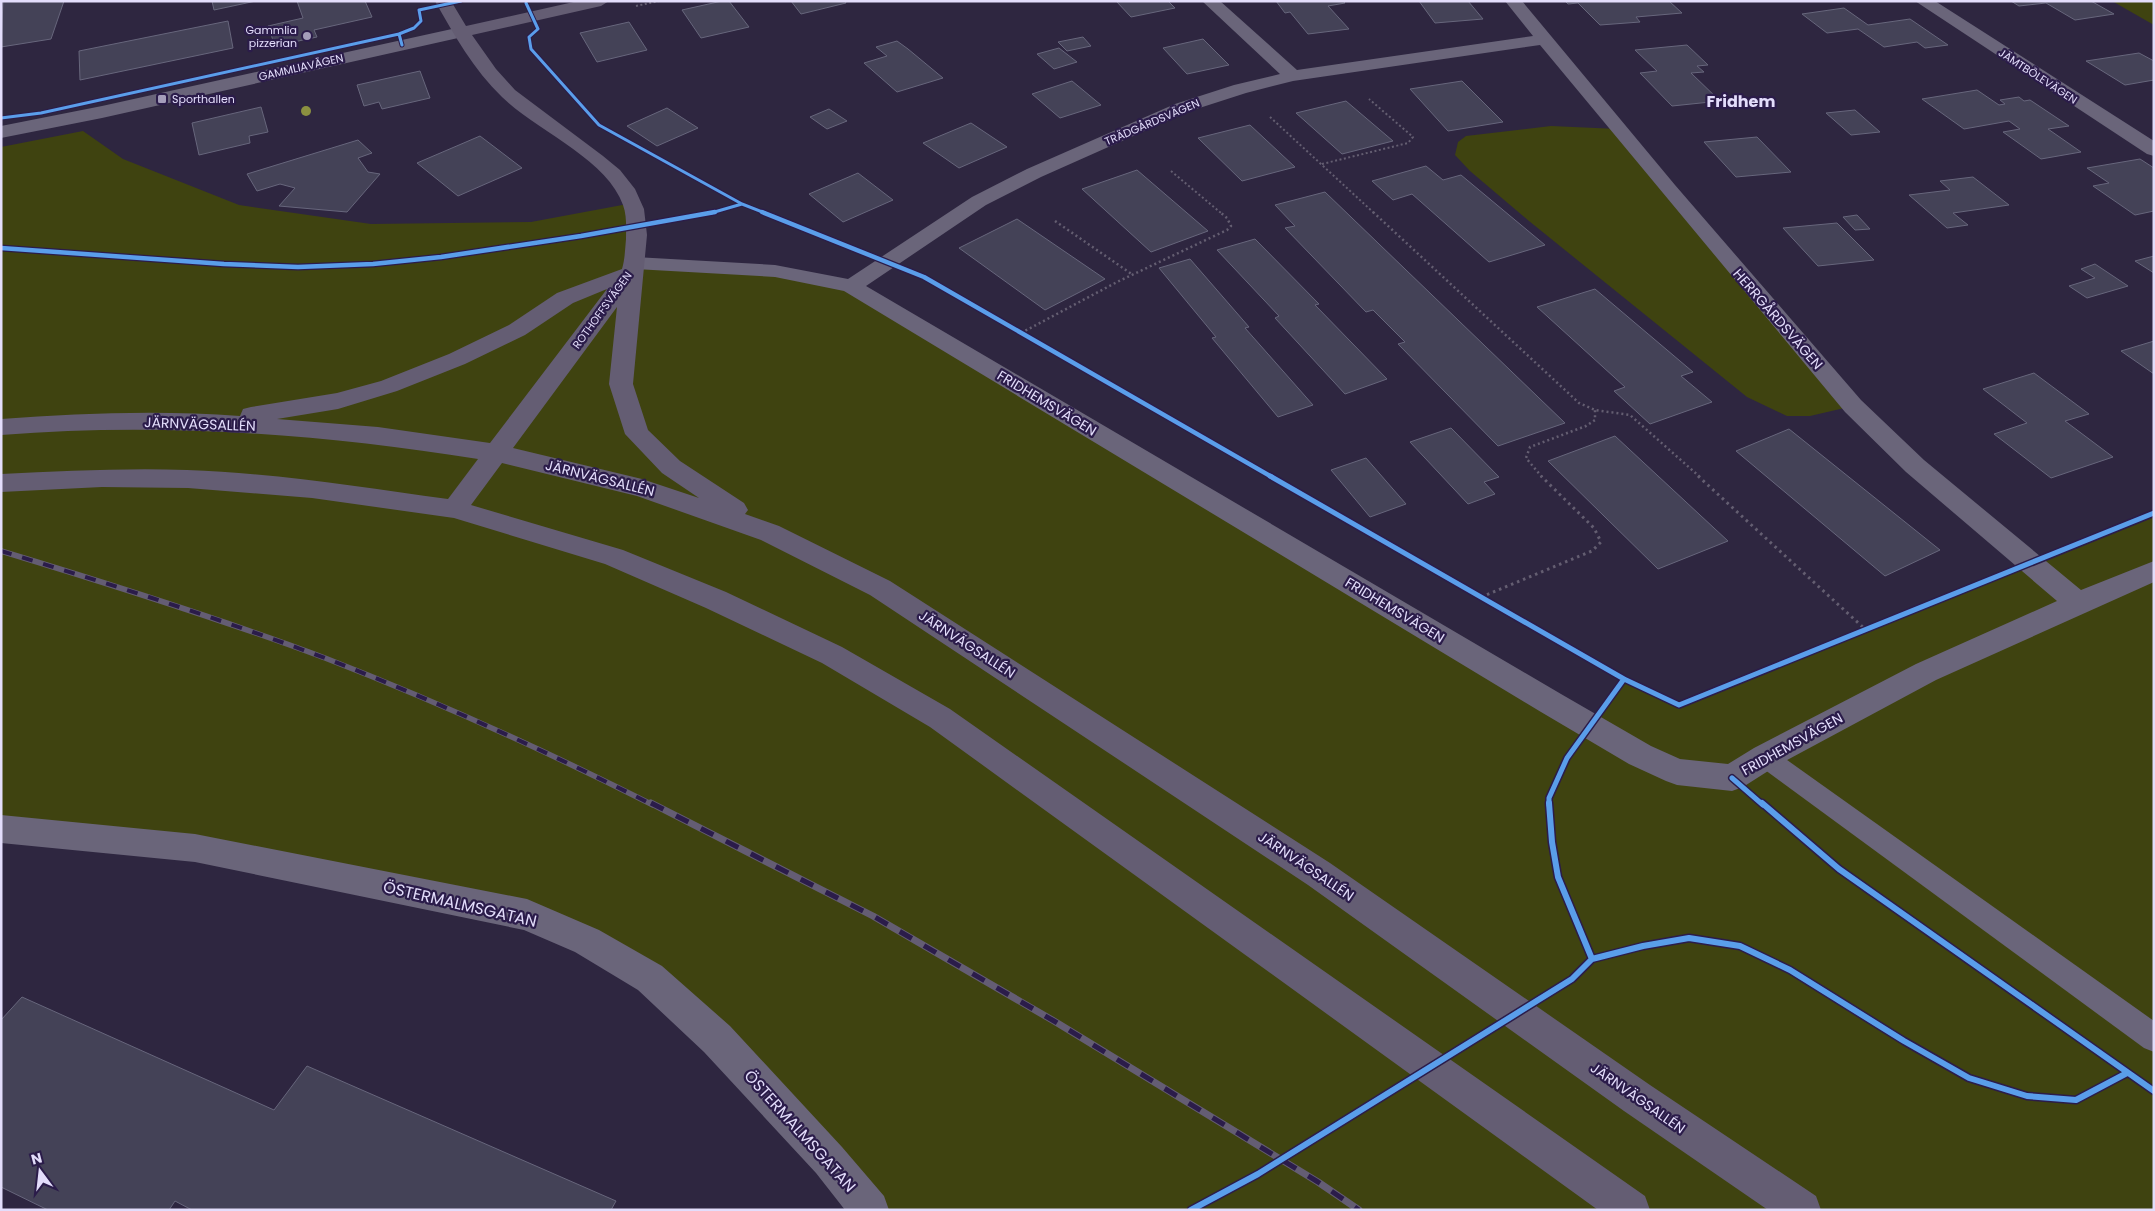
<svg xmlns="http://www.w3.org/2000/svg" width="2155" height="1211" viewBox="0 0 2155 1211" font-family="Poppins,sans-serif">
  <rect width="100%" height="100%" fill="#2e2640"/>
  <path fill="#3f4310" d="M2112,1H2154V25Z
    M1551,126L1618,129L1853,406L1810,416H1787L1747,397L1529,221L1470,171L1455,155L1458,142L1466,136Z
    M83,131L123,159L239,205L371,224L531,222L633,203L635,263L718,268L851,286L1591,726L1624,679L1679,705L2154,513V1210H871L717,1039L527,915L1,829V147Z"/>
  <path fill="#444257" stroke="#67667c" d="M3,1H64L51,39L1,47Z
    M212,1H256L214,10Z
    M297,1H365L372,17L314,30L317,37L275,46L268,26L303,18Z
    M722,1H729L749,27L701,38L682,10Z
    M791,1H845L846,3L801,14Z
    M1116,1H1168L1175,8L1131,17Z
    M1276,1H1343L1345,3L1328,6L1349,29L1308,34L1290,12L1285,13Z
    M1419,1H1468L1483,19L1435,23Z
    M1565,1H1669L1682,13L1636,17L1640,22L1600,25L1578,3L1568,4Z
    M2011,1H2091L2114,14L2075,20L2046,3L2019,6Z
    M1844,8L1868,25L1910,19L1948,45L1925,48L1917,42L1884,47L1858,29L1827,33L1802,14Z
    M228,21L233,48L80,80L79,51Z
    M629,22L647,50L597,62L580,33Z
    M1083,37L1091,46L1067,51L1058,42Z
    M1203,39L1229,65L1187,74L1163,48Z
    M897,41L908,49L943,78L897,92L864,63L887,56L876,47Z
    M1687,45L1708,65L1697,66L1704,72L1691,73L1720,101L1672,106L1640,73L1657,71L1635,50Z
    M1059,48L1077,62L1054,69L1037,54Z
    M2139,53L2154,61V80L2125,85L2086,61Z
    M420,71L430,98L382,109L379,102L364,106L357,85Z
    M1072,81L1101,105L1060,118L1032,94Z
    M1462,81L1503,122L1448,131L1410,89Z
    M1977,90L1999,105L2005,104L2000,100L2019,97L2024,101L2030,100L2069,126L2048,129L2081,152L2041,159L2003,132L2020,129L2009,121L1964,129L1922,99Z
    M1346,101L1393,141L1342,154L1296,113Z
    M261,107L268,132L249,136L250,143L199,155L192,123Z
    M667,108L698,128L657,146L627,126Z
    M829,109L847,121L827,129L810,117Z
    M1855,110L1880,132L1851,135L1826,113Z
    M971,123L1007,147L959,168L923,143Z
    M1250,125L1295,167L1242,181L1198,138Z
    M480,136L522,168L458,196L417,163Z
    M1757,137L1791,172L1736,177L1704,142Z
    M358,140L372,153L358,158L368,172L380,174L347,212L279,206L295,188L280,184L257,191L247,174Z
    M2140,159L2154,168V211L2135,215L2093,186L2109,183L2087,168Z
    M1426,166L1443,180L1461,175L1545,245L1489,262L1412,194L1393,200L1372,181Z
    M1137,170L1208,231L1151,252L1082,189Z
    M858,173L893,200L843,222L809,194Z
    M1973,177L2009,205L1953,213L1968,225L1947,228L1909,195L1950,190L1940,181Z
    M1325,192L1565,423L1498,446L1398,344L1405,342L1373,310L1366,312L1285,228L1295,226L1275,205Z
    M1857,215L1870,229L1855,230L1843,217Z
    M1017,219L1105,279L1045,310L959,248Z
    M1837,223L1874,260L1818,266L1783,228Z
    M1255,239L1319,304L1315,305L1387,379L1345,394L1275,318L1279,316L1217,250Z
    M2154,256V273L2135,261Z
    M1190,259L1249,327L1245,328L1313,405L1278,417L1212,338L1216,337L1159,268Z
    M2095,264L2128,286L2087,298L2069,286L2095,278L2081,269Z
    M1595,289L1693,372L1681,376L1712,402L1650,424L1614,391L1625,387L1537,307Z
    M2154,341V374L2121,351Z
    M2034,373L2089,414L2065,421L2113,457L2051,478L1994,434L2027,423L1983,389Z
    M1451,428L1499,477L1484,482L1495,494L1468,504L1410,442Z
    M1789,429L1940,550L1885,576L1736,451Z
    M1615,436L1728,541L1658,569L1548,461Z
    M1366,458L1406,504L1370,517L1331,470Z
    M22,997L274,1110L307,1066L616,1201L611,1210H192L175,1201L169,1210H48L1,1187V1020Z"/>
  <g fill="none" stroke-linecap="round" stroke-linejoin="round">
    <path stroke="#645e71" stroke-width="2" stroke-dasharray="2 2.5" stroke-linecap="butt" d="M636,6L659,1
      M1270,117L1374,213
      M1322,164L1408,143L1413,137L1369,99
      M1171,171L1221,213"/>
    <path stroke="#645e71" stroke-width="2.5" stroke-dasharray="2 3" stroke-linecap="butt" d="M1373,212L1579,403L1595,410L1630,415L1700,477
      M1055,221L1133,275
      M1021,333L1117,282L1227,230L1231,226L1227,218L1220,212
      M1542,477L1526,458L1530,447L1586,426L1595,420V410"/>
    <path stroke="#645e71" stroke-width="3" stroke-dasharray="2.5 4" stroke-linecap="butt" d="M1698,476L1866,630
      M1481,597L1592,551L1601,542L1594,528L1541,476"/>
    <path fill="#6a657a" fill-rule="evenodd" d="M1765,747L1773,750L2154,1021V1052L2144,1048L1757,764L1753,757L1757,750Z"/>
    <path fill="#6a657a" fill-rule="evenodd" d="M1202,1H1220L1297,70L1533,36L1505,1H1522L1675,185L1861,400L1924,460L2081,590L2154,561V582L1936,680L1776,766L1743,787L1732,791L1677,785L1666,781L1629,764L1541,712L844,291L775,277L635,269L628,267L624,263L628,259L635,257L775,265L848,279L972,197L1027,169L1175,104L1234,85L1280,74ZM1540,45L1845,412L1906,472L2057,601L1916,664L1754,748L1728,764L1680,759L1651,746L1561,694L866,286L986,205L1041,177L1187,112L1246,93L1293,81Z
      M1915,1H1935L2154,141V156L2147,154Z
      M461,27L467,28L469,32L467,36L102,118L1,138V126L102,106Z
      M1,815L195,834L527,899L599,930L662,966L730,1026L842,1147L884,1196L889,1210H845L816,1173L704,1052L638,990L575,952L524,930L195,862L1,843Z"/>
    <path fill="#645d73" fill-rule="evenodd" d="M435,1H451L466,26L578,1H609L601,6L472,35L496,69L515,90L603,156L620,170L635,189L644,209L647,235L633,384L648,430L680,461L744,503L748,510L745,514L779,526L890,581L1330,863L1650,1085L1816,1196L1821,1210H1768L1624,1111L1308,885L870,595L761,540L637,496L502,463L471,505L623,550L726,592L842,647L950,709L1645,1196L1650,1210H1598L930,727L822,663L706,608L605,564L454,518L312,498L188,488L102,487L1,492V474C63,471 125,468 187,470C275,473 361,487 448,499L478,459C320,434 161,422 1,435V419C80,413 161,410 240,416L243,409L251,407L337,393L381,381L449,354L509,325L557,293L622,269C625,259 625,249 626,239C626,228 627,216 623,205C607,159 537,131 502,97C474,70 454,35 435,1ZM607,289L490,443L378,427L277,419L338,409L397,391L465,364L525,335L573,303ZM617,307L609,384L625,434L662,473L699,498L642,479L513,448Z"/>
    <defs>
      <path id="rail-far1" d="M1,551C110,584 218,618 325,658C436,701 546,751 653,805"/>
      <path id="rail" d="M651,803L873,916L1054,1021L1318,1182L1359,1210"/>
    </defs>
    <use href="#rail-far1" stroke="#645d73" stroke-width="5.5"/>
    <use href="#rail" stroke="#645d73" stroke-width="7"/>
    <use href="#rail-far1" stroke="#2b1c4a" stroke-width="4" stroke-dasharray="11" stroke-linecap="butt"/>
    <use href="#rail" stroke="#2b1c4a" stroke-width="5" stroke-dasharray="14" stroke-linecap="butt"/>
    <defs>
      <path id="cycleway-far3" d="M526,3L538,29L529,37L531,49L599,125L742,204
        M402,45L399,34L414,28L421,21L419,10L461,1
        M1,118L41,113L399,34
        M711,213L742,204L765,213"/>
      <path id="cycleway-far2" d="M762,212L924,277L1272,477
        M1,248L224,264L298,267L373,264L441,257L581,236L715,212"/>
      <path id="cycleway-far1" d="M1270,476L1624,679
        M1732,778L1763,805
        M1549,805V798L1567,758L1624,679L1679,705L2154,513"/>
      <path id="cycleway" d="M1762,803L1839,869L2154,1091
        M1592,959L1643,946L1689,938L1740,946L1790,970L1904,1041L1969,1078L2027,1096L2076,1100L2127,1073
        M1191,1210L1258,1174L1572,979L1592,959L1558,877L1552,842L1549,803"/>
    </defs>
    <use href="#cycleway-far3" stroke="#2b1c4a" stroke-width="5"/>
    <use href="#cycleway-far2" stroke="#2b1c4a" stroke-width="7"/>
    <use href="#cycleway-far1" stroke="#2b1c4a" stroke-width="8"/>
    <use href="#cycleway" stroke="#2b1c4a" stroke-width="9"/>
    <use href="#cycleway-far3" stroke="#5a9eea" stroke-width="3"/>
    <use href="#cycleway-far2" stroke="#5a9eea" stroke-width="4.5"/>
    <use href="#cycleway-far1" stroke="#5a9eea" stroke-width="5"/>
    <use href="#cycleway" stroke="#5a9eea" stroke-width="6"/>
  </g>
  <circle fill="#8b9040" cx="306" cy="111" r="5"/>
  <g fill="#a49dba" stroke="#2b1c4a" stroke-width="2">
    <circle cx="307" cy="36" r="5"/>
    <rect x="157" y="94" width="10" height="10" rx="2.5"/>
  </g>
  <g text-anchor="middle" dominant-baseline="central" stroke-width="4.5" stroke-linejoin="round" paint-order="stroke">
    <g font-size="11" fill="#e3ddfb" stroke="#2b1c4a" text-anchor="end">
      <text x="297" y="30">Gammlia<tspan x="297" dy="13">pizzerian</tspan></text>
      <text x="172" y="99" text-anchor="start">Sporthallen</text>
    </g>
    <g font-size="11" fill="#e3ddfb" stroke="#2b1c4a">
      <text transform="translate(301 67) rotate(-13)">GAMMLIAVÄGEN</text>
      <text transform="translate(2038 76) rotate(33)">JÄMTBÖLEVÄGEN</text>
      <text transform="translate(1152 122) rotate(-23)">TRÄDGÅRDSVÄGEN</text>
      <text transform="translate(602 310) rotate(-54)">ROTHOFFSVÄGEN</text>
    </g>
    <g font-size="14" fill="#e3ddfb" stroke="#2b1c4a">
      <text transform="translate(1778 319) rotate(49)">HERRGÅRDSVÄGEN</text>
      <text transform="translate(1047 403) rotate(31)">FRIDHEMSVÄGEN</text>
      <text transform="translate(200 424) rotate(2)">JÄRNVÄGSALLÉN</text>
      <text transform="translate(600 478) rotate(14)">JÄRNVÄGSALLÉN</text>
      <text transform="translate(1395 610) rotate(31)">FRIDHEMSVÄGEN</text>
      <text transform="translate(967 644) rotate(33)">JÄRNVÄGSALLÉN</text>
      <text transform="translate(1792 744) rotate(-29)">FRIDHEMSVÄGEN</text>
      <text transform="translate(1306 866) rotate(34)">JÄRNVÄGSALLÉN</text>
      <text transform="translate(1638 1098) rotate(35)">JÄRNVÄGSALLÉN</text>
    </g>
    <g font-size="16" font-weight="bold" fill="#e3ddfb" stroke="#2b1c4a">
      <text x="1741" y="101">Fridhem</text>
    </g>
    <g font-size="16" fill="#e3ddfb" stroke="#2b1c4a">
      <text transform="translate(460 904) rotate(13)">ÖSTERMALMSGATAN</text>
      <text transform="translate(800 1131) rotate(48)">ÖSTERMALMSGATAN</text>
    </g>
  </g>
  <rect width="2155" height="1211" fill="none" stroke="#e3ddfb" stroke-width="5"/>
  <g transform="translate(40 1171) rotate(345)" stroke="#2b1c4a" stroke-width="4" paint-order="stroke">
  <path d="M0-4L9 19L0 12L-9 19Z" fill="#e3ddfb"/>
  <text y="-8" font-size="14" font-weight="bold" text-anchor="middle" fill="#e3ddfb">N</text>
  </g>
</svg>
